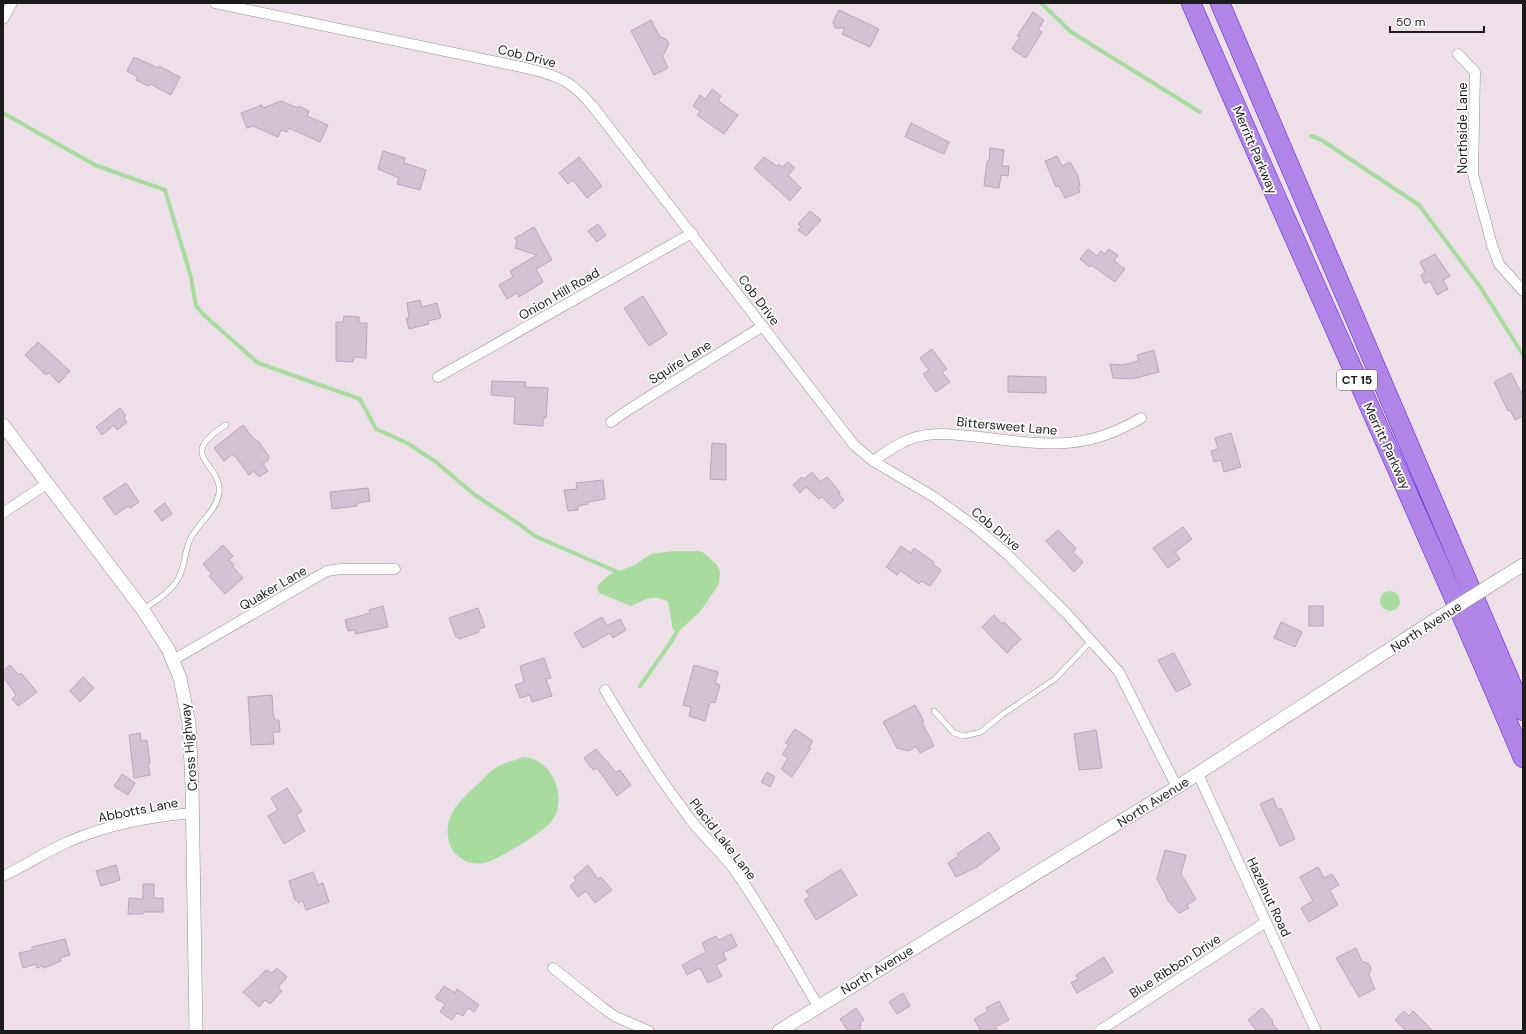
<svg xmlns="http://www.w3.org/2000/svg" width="1526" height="1034" viewBox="0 0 1526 1034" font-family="'DM Sans',sans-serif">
  <rect width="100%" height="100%" fill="#ede0e9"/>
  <path fill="#a8dc9f" d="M673,551H697L703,552L717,565L720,571L719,584L700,612L680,630H673L668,602C655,593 644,600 631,606L599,593L597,586L609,575L635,565L651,554Z
    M1380 601a10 10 0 1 1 20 0a10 10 0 1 1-20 0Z
    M524,757C553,759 569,800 551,822C544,831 495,862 484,863C473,865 465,862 457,855C451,850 449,844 448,836C445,813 462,799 478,784C484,778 491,770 499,766C507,762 516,760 524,757Z"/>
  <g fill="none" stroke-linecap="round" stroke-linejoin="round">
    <path stroke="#a8dc9f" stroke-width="4" d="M1041,3L1071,32L1200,112
      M3,113L95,165L165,190L191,277L196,306L205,316L258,363L360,399L376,429L407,443L436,462L475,495L519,524L535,536L622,574
      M1311,136L1320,139L1419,205L1481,288L1523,355
      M640,686L671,642L680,626"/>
  </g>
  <path fill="#d4c1d2" stroke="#bfa2bd" d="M839,10L879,29L870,47L842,34L845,28H835L833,22Z
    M1033,12L1044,20L1038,30L1042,32L1026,58L1012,49L1020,37L1017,36Z
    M651,20L660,37L666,39L669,43L664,54L662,55L668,68L654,75L631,31Z
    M134,57L158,68L159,66L180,77L171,95L150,84L148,86L136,80L138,77L127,71Z
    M712,89L721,96L718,101L738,115L724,134L697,115L700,111L693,106L700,95L705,99Z
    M281,101L298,108L299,106L309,111L307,116L328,125L320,142L289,128L287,132L281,130L278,137L253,126L247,128L241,113L262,105L263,108Z
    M911,123L949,142L944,154L905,137Z
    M990,148L1004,150L1002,166H1009L1008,176L1001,175L999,188L984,186L987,161H989Z
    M383,151L405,158L404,163L426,170L420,190L397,184L399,178L378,169Z
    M1057,156L1062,166L1070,162L1078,176L1080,186L1078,187L1080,192L1065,198L1059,186L1056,187L1045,161Z
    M579,157L602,186L587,198L573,180L568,184L559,173Z
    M764,157L777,166L779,164L782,167L788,162L795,168L788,175L801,188L790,201L754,168Z
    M810,211L821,220L806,236L798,230L801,227L798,224Z
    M598,224L606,235L597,242L588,231Z
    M534,227L552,260L536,269L543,282L519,297L517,293L507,299L499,285L513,277L510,271L537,255L515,248L517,242L515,238Z
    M1088,249L1097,256L1101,251L1105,254L1109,249L1118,255L1114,261L1125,269L1115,282L1091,265L1090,267L1080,259Z
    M1435,254L1450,276L1443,280L1448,289L1437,295L1430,281L1425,284L1421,275L1425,272L1420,262Z
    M643,296L667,334L649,346L624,308Z
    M420,300L422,307L437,303L441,318L428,321L429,324L409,329L406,318H409L407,303Z
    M344,316L359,317V323H367L366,358L354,357L353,362L336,361V322H343Z
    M38,342L70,371L59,383L49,373L46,375L25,355Z
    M932,349L947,369L942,372L950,382L936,392L923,374L929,370L920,358Z
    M1154,350L1159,372L1132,379L1113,378L1110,364L1122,365L1139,361L1137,355Z
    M1511,373L1523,396V416L1515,420L1510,410L1508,411L1494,382Z
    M1008,376L1046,377V393L1008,392Z
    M492,381L526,382L525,387L548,388L546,418H543V426L514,424L515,397L491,395Z
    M120,408L126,416L124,418L127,422L117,430L114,425L102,435L96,427Z
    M243,425L253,438L259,442L269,456L268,460L263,464L268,471L259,477L254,471L249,475L233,454L224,461L214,448Z
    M1231,433L1241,467L1224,472L1221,460L1214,462L1211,451L1218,449L1215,438Z
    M712,443L726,444V480L710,479Z
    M812,472L820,482L827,477L840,492L838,493L844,500L834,509L822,497L819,499L806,487L800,493L793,485L802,477L804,479Z
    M603,480L605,499L588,502V504L578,506V510L568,511L564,490L577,489L576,483Z
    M126,483L139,502L130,508L128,506L115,515L103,498Z
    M368,488L370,501L357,503V506L332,509L330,492Z
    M165,503L172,514L162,521L154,511Z
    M1183,527L1192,539L1175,552L1180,559L1168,568L1153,548Z
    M1058,530L1075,547L1076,549L1073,552L1083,562L1074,572L1046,541Z
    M223,545L233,556L229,560L234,565L233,567L243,578L225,594L209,576L212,574L203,564Z
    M901,546L911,553L914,548L934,562L933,564L941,570L930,586L921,581L919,584L901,571L897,575L886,567Z
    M383,606L388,627L356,634L355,630L348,631L345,620L370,613L369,610Z
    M1309,606H1323V626H1309Z
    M478,608L485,627L478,629L479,632L459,639L458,637H456L449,618Z
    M994,615L1002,624L1004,622L1021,639L1007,653L982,627Z
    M602,617L607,626L620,619L626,630L613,638L610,633L583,648L574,633Z
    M1281,622L1302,632L1295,647L1274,638Z
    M1174,653L1191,685L1176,692L1158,660Z
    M544,658L551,678L546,679L552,696L532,702L530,695L520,698L515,685L524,682L520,666Z
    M10,665L19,675L21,673L37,692L18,706L12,699L16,695L3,677V671Z
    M694,665L718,672L715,683L720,685L715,703L710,702L705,721L689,716L691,707L683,705Z
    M83,677L94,688L80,702L70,691Z
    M272,695L273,713L275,720H279L280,732H273L274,744L251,745L248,697Z
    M915,705L924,721L922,722L934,746L920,753L916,746L909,751L897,748L883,722Z
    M795,729L813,741L809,747L811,748L792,777L781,769L788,758L782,754L789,745L785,743Z
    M1096,730L1102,768L1079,770L1074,734Z
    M140,733L141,741L147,740L150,763H148L150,775L134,778L129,735Z
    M596,749L616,772L620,770L631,785L617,796L597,768L593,770L584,758Z
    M767,772L775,777L770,787L761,782Z
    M122,774L135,783L128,795L114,786Z
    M287,788L302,811L296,815L305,831L284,844L268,816L278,810L271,798Z
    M1273,798L1278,810L1281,808L1295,839L1280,846L1260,804Z
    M989,832L1000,849L977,867L956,877L948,863L959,856L957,854Z
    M1165,850L1186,855L1181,874L1196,899L1187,905L1189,908L1179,913L1169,902L1166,897V895L1157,879Z
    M116,865L120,880L101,886L96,871Z
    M588,865L598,879L601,877L612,890L595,903L586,891L578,897L570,886L576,881L574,877Z
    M1318,867L1324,878L1332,874L1339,885L1330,890L1338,905L1309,922L1301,908L1313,901L1300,877Z
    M841,869L857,895L816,920L804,900L810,896L806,891Z
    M313,872L318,885L323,883L329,902L306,910L303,901L298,903L297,900H295L289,881Z
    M143,884H154V898H163V912H143V914H128L129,898L143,899Z
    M731,934L737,946L723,953L726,960L716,965L722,976L708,983L700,968L687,975L682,965L706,952L702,943L716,936L719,940Z
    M65,939L70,955L60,958L61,961L44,968L42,966L37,968L36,964L23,968L19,953L32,950V947Z
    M1356,948L1362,961L1369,964L1371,968L1369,975L1375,989L1359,997L1336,958Z
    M1104,957L1113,972L1077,993L1071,983L1078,979L1076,975Z
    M277,968L287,977L278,987L282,991L270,1004L265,1000L259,1007L243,992L266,970L272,973Z
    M444,986L455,993L457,989L479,1005L474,1012L468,1008L463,1016L457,1013L452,1020L440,1012L445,1004L435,998Z
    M903,993L910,1006L897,1014L889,1002Z
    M999,1001L1009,1020L995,1027L998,1031H981L974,1019L988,1011L986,1008Z
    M856,1008L864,1020L860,1023L861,1026L859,1027L862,1031H848L840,1019Z
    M1262,1008L1273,1021L1272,1023L1279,1031H1257L1248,1020Z
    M1404,1011L1409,1016L1413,1011L1433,1031H1406L1395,1020Z"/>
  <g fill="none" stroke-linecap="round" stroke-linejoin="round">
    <defs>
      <path id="service" d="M143,610C154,602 166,595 174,585C184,573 184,556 189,542C196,524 216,513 219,493C223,463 174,457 226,425
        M934,711L954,733L964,736L981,732L1003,714L1055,679L1091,641"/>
      <path id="minor" d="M215,3L526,68C560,76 572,81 595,109L854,445L873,461L934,497L974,526L1007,554L1068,615L1119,672L1177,787
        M3,19L12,3
        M1458,54L1475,72L1473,174L1492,245L1499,264L1523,291
        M438,377L692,233
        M611,422L628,410L763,326
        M873,461C888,451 904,439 921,436C939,432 961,435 979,437C1042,444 1083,453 1141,418
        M3,513L48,483
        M173,660L327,571L341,569H395
        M605,690C632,736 661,781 694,824C707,840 722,853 734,869C765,913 791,960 818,1006
        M1198,774L1316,1031
        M3,876C26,866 46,851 68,842C108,824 150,817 193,813
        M553,968L603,1008L616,1017L649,1031
        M1099,1031L1266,922"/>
      <path id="tertiary" d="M3,425L143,610L168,649L180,678L189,723L192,785L196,1031
        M1505,576L1523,565
        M779,1031L1177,787L1435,620"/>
      <path id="motorway" d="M1191,3C1300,255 1416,505 1523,758
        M1220,3L1523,711"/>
    </defs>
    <use href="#service" stroke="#929292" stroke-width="6"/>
    <use href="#minor" stroke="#929292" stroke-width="11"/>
    <use href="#tertiary" stroke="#929292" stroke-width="14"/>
    <use href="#motorway" stroke="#5420d8" stroke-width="20"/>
    <use href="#service" stroke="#fff" stroke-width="5"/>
    <use href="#minor" stroke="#fff" stroke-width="10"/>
    <use href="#tertiary" stroke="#fff" stroke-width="13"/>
    <use href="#motorway" stroke="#b085e7" stroke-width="19"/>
    <defs>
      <path id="tertiary-bridge" d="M1435,620L1505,576"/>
    </defs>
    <use href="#tertiary-bridge" stroke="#929292" stroke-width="14" stroke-linecap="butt"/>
    <use href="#tertiary-bridge" stroke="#fff" stroke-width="13"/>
  </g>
  <g text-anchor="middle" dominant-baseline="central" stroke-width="3.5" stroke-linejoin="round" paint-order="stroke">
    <rect fill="#fff" stroke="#5f5f5f" stroke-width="1" x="1337" y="370" width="40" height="20" rx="3"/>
    <g font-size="12" font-weight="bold" fill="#1b1b1b">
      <text x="1357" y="380">CT 15</text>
    </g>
    <g font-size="13" fill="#1b1b1b" stroke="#fff">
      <text transform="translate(527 56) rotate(14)">Cob Drive</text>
      <text transform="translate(1462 128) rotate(-90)">Northside Lane</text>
      <text transform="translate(1255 150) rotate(67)">Merritt Parkway</text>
      <text transform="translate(559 294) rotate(-30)">Onion Hill Road</text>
      <text transform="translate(759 300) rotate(53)">Cob Drive</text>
      <text transform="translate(680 362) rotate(-32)">Squire Lane</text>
      <text transform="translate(1007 426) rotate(5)">Bittersweet Lane</text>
      <text transform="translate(1387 446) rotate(65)">Merritt Parkway</text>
      <text transform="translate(996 529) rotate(40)">Cob Drive</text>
      <text transform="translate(273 588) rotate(-30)">Quaker Lane</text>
      <text transform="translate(1426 627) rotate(-33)">North Avenue</text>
      <text transform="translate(189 747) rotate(-95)">Cross Highway</text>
      <text transform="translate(1153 802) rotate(-32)">North Avenue</text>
      <text transform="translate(138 810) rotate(-11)">Abbotts Lane</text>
      <text transform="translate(723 839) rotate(52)">Placid Lake Lane</text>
      <text transform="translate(1269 897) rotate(65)">Hazelnut Road</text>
      <text transform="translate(1175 966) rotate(-33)">Blue Ribbon Drive</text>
      <text transform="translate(877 970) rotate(-31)">North Avenue</text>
    </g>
  </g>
  <rect width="1526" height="1034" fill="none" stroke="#1b1b1b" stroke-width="8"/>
  <path d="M1390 26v6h94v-6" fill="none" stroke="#1b1b1b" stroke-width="2"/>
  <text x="1396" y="26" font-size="12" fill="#1b1b1b" stroke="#ffffff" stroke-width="3" paint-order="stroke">50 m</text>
</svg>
